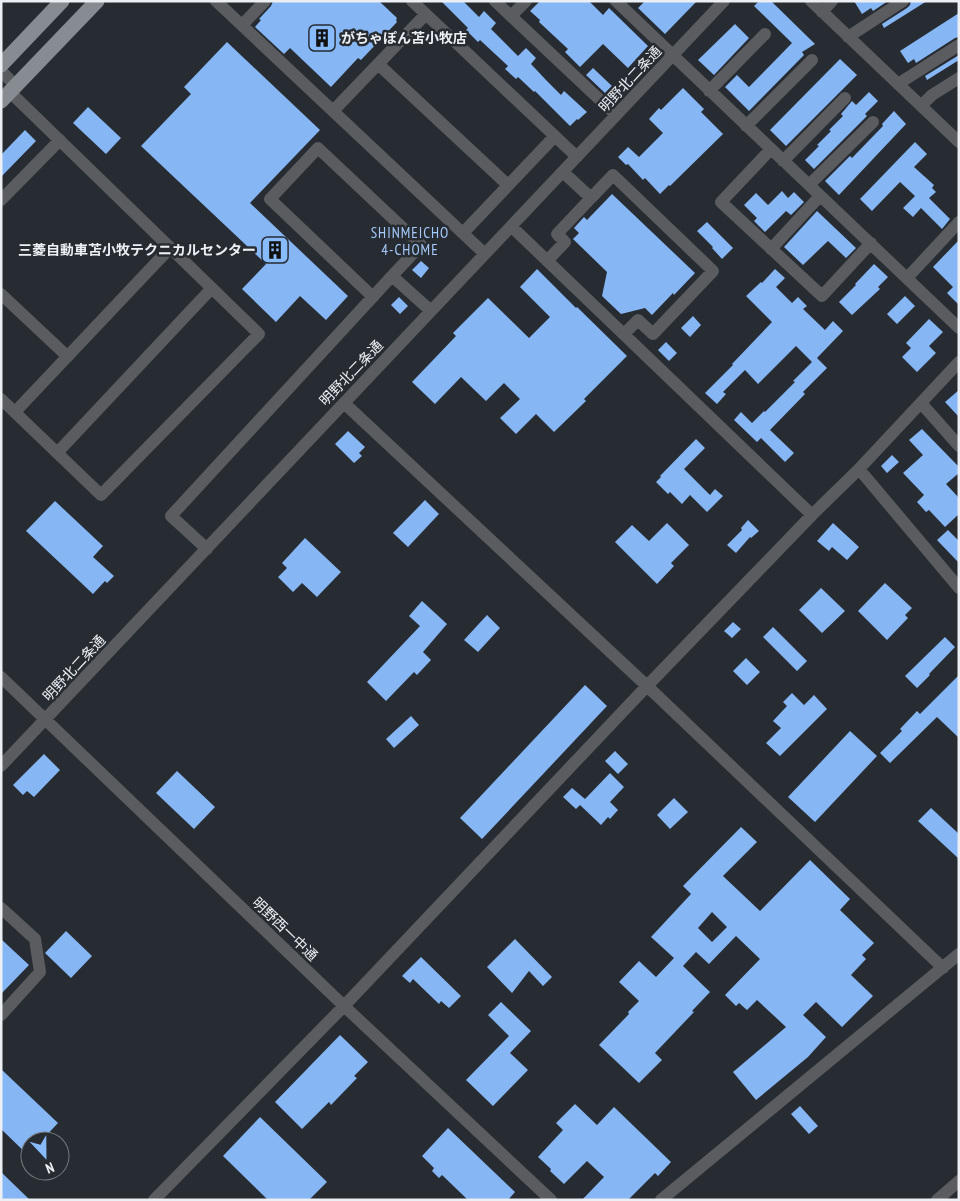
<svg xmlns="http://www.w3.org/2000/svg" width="960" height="1201" viewBox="0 0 960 1201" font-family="'PT Sans Narrow','Noto Sans JP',sans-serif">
  <rect width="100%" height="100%" fill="#272c32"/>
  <path fill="#86b6f4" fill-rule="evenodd" d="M273,1H379L397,18L396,20L397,22L361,60L358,58L331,87L290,48L284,54L255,27L261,20L259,19L271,6Z
    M441,1H463L479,17L484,11L496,23L491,29L518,56L526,48L536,58L531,64L546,80L561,95L564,91L587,112L578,120L577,119L570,126L535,91L534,92L518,77L516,79L505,69L508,66L480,40L478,42L466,30L468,28Z
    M540,1H589L603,15L609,8L648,46L628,68L603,44L580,67L565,52L568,49L539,22L540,20L530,11Z
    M645,1H697L665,34L638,8Z
    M759,1H771L815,44L802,52L804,55L749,111L725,87L737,75L749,87L792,43L754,6Z
    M854,1H888L873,11L871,8L862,14Z
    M911,1H927L884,28L882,24L907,8L910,5Z
    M959,13V37L955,38L916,63L914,59L908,63L900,51Z
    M735,24L749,38L714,75L698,60Z
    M227,42L320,130L250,203L348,296L326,320L300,296L276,322L242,289L266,264L141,146L191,94L184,87Z
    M959,55V60L927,80L925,76Z
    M840,59L857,75L786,146L770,130Z
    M593,68L612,86L605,93L586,75Z
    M683,88L704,109L701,112L723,134L670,186L669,185L660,194L645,178L643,180L628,164L626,165L618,157L628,147L639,157L663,133L649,119L659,108L661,110Z
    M869,92L878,101L865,114L867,116L814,169L805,160L819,146L817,145L831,131L829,130L843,116L841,114L852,101L856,105Z
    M88,107L121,138L106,154L73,123Z
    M894,111L906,124L839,195L825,181L850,156L852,158L883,126L882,124Z
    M25,130L36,141L1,177V155Z
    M915,142L927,154L914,167L934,185L932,188L936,192L929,198L950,219L942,229L921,208L913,217L903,208L915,196L900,182L872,211L860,199Z
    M782,191L788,198L794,192L804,202L791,215L786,211L765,232L754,221L757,218L744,205L756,193L768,205Z
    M612,194L695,273L674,295L673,293L652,315L645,308L621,314L602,296L607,272L573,239L579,233L574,228L584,217L587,220Z
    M817,211L856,248L846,258L828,241L803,265L784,247Z
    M707,222L733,248L722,259L712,248L713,247L697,231Z
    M959,240V305L947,293L953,287L933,267Z
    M421,261L429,268L421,278L412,270Z
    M874,264L888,277L878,287L880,289L852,315L839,302L856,285L855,284Z
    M537,269L576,308L577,307L627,356L584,399L586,401L554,432L536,414L516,434L500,418L520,399L504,383L486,401L461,377L435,404L412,382L456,336L453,333L488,298L529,338L550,317L520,287Z
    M775,269L785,278L776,287L792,303L798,297L807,306L803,309L825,330L833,321L843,331L817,358L827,368L803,392L805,394L770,430L794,453L785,462L761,438L757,442L734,420L741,412L752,423L764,411L765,412L795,382L793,381L812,362L796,346L758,384L745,370L723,392L726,394L717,404L705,393L733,365L732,364L772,322L746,296L761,282L762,283Z
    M905,296L915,306L897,324L887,314Z
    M399,297L408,306L400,314L391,305Z
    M693,316L701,325L690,337L681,328Z
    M929,319L943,332L929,346L936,353L917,372L902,357L911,348L906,343Z
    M666,342L677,353L669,361L658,350Z
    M959,390V417L945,402Z
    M922,429L959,467V473L946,484L959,498V514L945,527L929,510L926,512L917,502L924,495L903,473L923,455L909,440Z
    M348,431L365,447L359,453L362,456L354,463L335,444Z
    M696,439L705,448L684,469L710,495L715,489L723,496L707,512L690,495L682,504L670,492L668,494L656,482L661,477L660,476Z
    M892,455L899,462L887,473L881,466Z
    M425,500L439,514L408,547L393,533Z
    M55,501L103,546L93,557L114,576L107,583L105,581L93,594L26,531Z
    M748,520L759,531L751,538L750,537L736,553L727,545L742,530L741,528Z
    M667,523L689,545L671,563L674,566L657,584L615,542L632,525L649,541Z
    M833,523L859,547L847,560L832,547L829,551L817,541Z
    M948,530L959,541V563L937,540Z
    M305,538L341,572L317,597L302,583L293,592L278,577L287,568L282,563Z
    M885,583L912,608L905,615L908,618L887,640L858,611Z
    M821,588L845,611L822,633L799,610Z
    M422,601L447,624L423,652L431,660L417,675L414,672L386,701L367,682L420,626L409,616Z
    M487,615L500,628L478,652L464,640Z
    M733,622L741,629L732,638L724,631Z
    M773,627L807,661L797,671L763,637Z
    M945,637L955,647L929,674L930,675L917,688L905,676Z
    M746,658L760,672L747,685L733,671Z
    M959,675V738L937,717L890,763L880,753L902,731L900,729L917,711L920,714Z
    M585,685L607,706L482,839L460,818Z
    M792,693L804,705L814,695L827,709L780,756L766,743L781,728L773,721L787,706L783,702Z
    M411,716L419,725L394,748L386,739Z
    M850,731L877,756L815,822L788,797Z
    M615,751L628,764L618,774L605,761Z
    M44,754L60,770L34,797L27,791L23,795L13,785Z
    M177,771L215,807L194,829L156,793Z
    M610,773L624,787L610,802L618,810L610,819L608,817L601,825L580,805L576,809L563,797L572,788L585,799Z
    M674,798L688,812L670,829L657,815Z
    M931,808L959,834V859L918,821Z
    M741,827L757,842L723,876L760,911L810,860L850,899L840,910L874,943L862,955L866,959L851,975L873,996L842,1027L816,1002L803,1015L826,1037L808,1057L756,1100L733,1072L786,1027L757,1000L747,1010L739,1003L736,1006L725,995L760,959L736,936L709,964L696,952L683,966L710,992L692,1011L694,1012L655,1053L662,1060L639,1083L599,1045L629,1014L628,1012L639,1001L619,982L639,961L656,977L674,958L651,937L691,894L683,886ZM712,912L727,927L712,942L698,928Z
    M66,931L92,956L71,978L45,953Z
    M1,939L29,965L1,994Z
    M515,939L552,977L543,986L529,971L512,993L487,967Z
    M421,957L461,996L449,1008L441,1001L439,1004L413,979L410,983L402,976Z
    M501,1002L531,1031L510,1053L528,1070L493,1106L466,1080L509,1036L488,1015Z
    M340,1035L368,1062L354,1076L357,1078L331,1105L329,1102L302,1129L275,1102Z
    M1,1069L58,1123L41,1141H30V1157L1,1129Z
    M575,1104L597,1125L614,1107L671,1162L658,1176L655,1173L628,1200H582L604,1177L587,1161L564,1184L550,1171L551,1169L538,1157L563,1130L556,1123Z
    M800,1106L818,1126L809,1134L791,1114Z
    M260,1117L327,1182L309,1200H268L223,1156Z
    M448,1128L515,1192L508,1200H468L442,1175L439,1178L432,1171L434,1168L422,1156Z
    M1,1172L30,1200H1Z"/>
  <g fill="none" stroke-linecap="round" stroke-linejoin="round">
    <path stroke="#5a5c5f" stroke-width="12" d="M216,1L485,254
      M412,1L577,157
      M495,1L616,115
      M616,1C730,111 845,218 959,328
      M811,1L959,142
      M822,12L832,1
      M511,16L526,1
      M242,25L265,1
      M848,37L903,1
      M378,64L508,185
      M1,71L16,86
      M898,84L959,45
      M709,91L765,34
      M921,106L932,95L959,78
      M333,111L426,14
      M746,126L812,60
      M771,149L721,202L822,296L871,243
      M783,161L845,98
      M563,172L591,198L613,175L713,271L653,334L638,320L624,334
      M809,185L873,122
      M1,200L60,140
      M512,227L812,515
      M463,233L555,136
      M771,249L820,196
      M547,261L565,242L557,234L591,198
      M907,278L959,222
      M1,294L67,356
      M373,297L270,199L318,148L421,245L392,276
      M1,399L101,495L259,334L10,92
      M344,403L647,686L943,968
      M921,403L959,446
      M15,412L170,248
      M57,453L212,288
      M859,469L959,588
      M207,549L171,516L392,276L431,311
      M1,677L344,1006L551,1200
      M1,766L724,1
      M1,908L35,939L40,972L1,1015
      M154,1200L344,1006L647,686L812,515L859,469L959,362
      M661,1200L959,954
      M937,1200L959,1181"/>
    <path stroke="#878c92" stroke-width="15" d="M1,65L62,1
      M1,101L97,1"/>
  </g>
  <defs>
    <symbol id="building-square" viewBox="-11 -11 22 22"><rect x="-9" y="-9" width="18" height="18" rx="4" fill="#87bbfc" stroke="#272c32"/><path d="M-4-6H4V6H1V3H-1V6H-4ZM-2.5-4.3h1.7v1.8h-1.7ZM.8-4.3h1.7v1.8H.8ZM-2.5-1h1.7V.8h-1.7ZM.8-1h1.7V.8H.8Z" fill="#111"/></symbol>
  </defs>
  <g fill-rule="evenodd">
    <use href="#building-square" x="306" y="22" width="32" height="32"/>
    <use href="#building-square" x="259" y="234" width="32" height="32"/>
  </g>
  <g text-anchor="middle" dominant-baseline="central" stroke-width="5" stroke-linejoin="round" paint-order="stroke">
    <g font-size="14" font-weight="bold" fill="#eceff3" stroke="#272c32" text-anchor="start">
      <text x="341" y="38">がちゃぽん苫小牧店</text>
      <text x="256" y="250" text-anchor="end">三菱自動車苫小牧テクニカルセンター</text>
    </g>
    <g font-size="14" fill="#eceff3" stroke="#272c32">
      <text transform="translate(630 79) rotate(-47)">明野北二条通</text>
      <text transform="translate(351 373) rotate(-46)">明野北二条通</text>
      <text transform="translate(74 668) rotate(-47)">明野北二条通</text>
      <text transform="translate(285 929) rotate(44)">明野西一中通</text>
    </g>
    <g font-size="15" letter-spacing="1" fill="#a4cafb" stroke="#272c32">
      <text x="410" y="232">SHINMEICHO<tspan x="410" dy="17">4-CHOME</tspan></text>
    </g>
  </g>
  <rect width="960" height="1201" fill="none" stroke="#eceff3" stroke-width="5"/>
  <g transform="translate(45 1156) rotate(158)"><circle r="24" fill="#272c32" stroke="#767a7f"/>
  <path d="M0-4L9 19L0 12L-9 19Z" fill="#87bbfc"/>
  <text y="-8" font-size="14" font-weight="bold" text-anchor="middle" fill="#eceff3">N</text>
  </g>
</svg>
